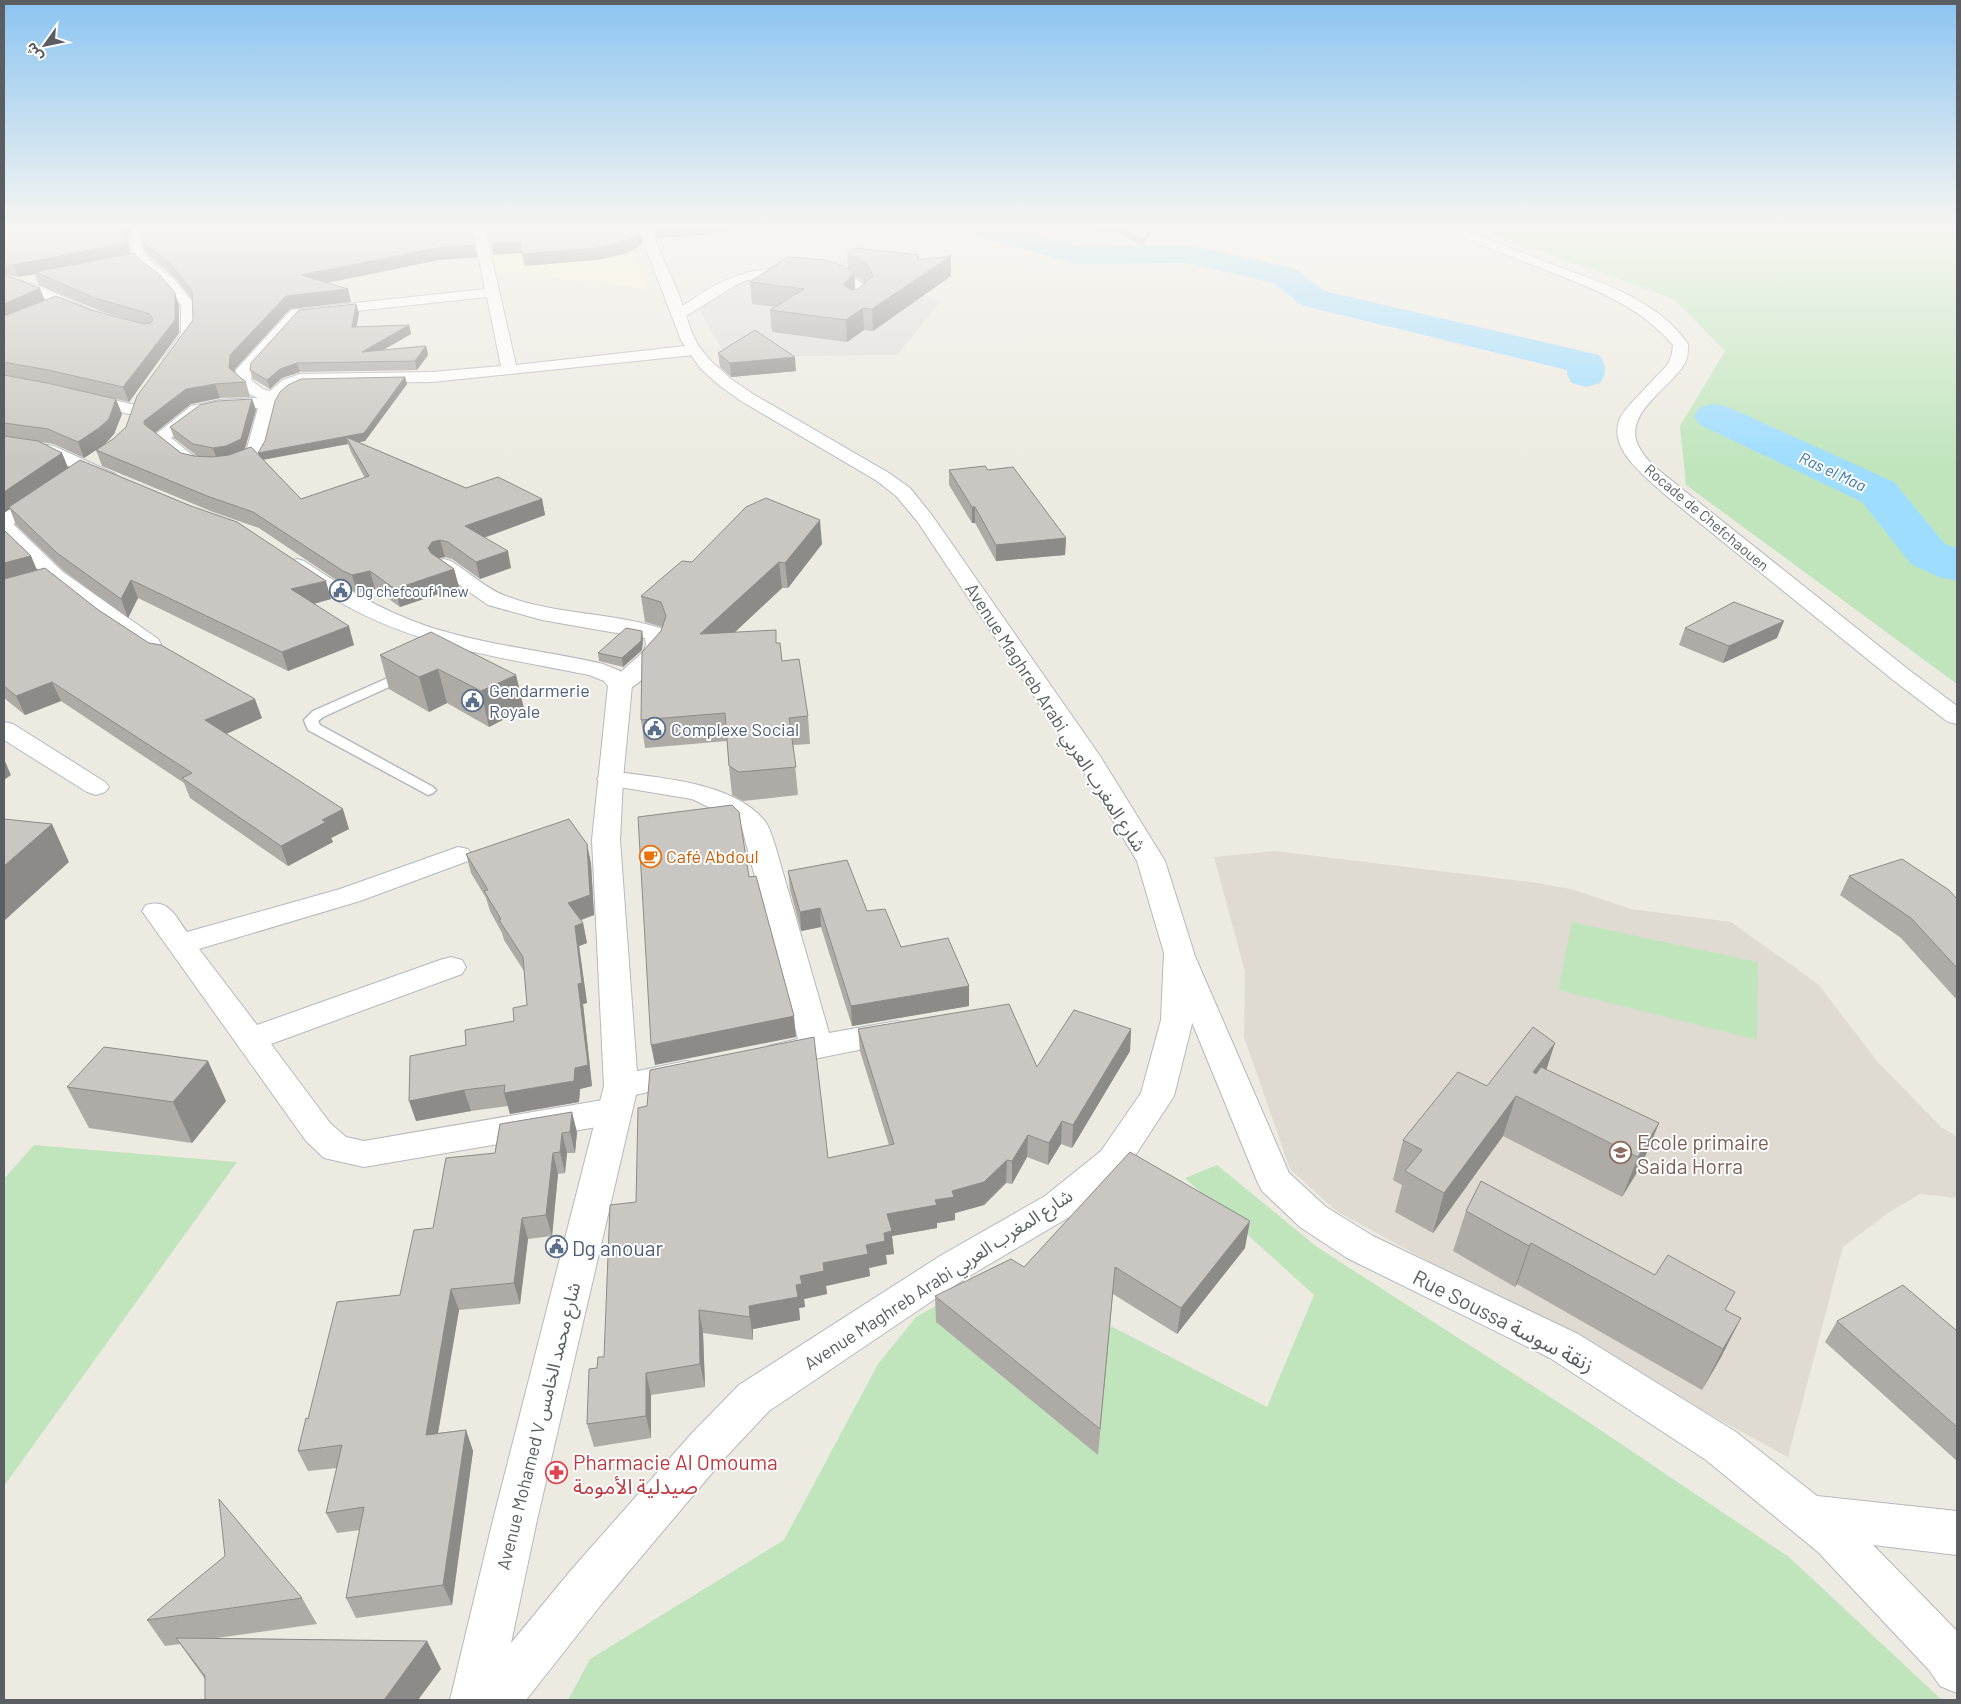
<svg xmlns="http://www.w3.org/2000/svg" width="1961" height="1704" viewBox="0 0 1961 1704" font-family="Barlow,'Noto Sans Arabic',sans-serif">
  <rect width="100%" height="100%" fill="#edeae1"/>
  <path fill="#fef1d5" d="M484,225H626L648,289L511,272L489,274Z"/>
  <path fill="#e0ddd9" d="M794,257L876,263L903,288L941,301L897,355L726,357L698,307L729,283Z"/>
  <path fill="#dfdbd2" d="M1275,851L1531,882L1571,889L1631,909L1731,922L1818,984L1877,1061L1941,1127L1957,1137V1198L1920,1194L1888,1213L1843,1247L1788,1457L1336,1211L1290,1169L1244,1037L1245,972L1214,857Z"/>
  <path fill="#c0e5bd" d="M1469,225H1957V684L1686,485L1680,426L1725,351L1674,299Z
    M1572,922L1758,962L1757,1040L1558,990Z
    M34,1145L237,1162L4,1486V1179Z
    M1217,1165L1317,1247L1581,1417L1789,1557L1942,1700H568L590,1659L784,1540L878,1364L916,1317L1001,1269L1267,1407L1314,1295L1185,1178Z"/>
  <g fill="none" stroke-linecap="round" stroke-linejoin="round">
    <path fill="#9fddff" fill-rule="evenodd" d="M965,225H1003L1077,246L1187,245L1284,266L1295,269L1325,291L1599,355C1607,365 1607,373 1600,383L1586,387L1572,383L1567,375V370L1301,305L1273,283L1187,263L1076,264L971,234Z
      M1714,404L1728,407L1894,482L1945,544L1957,548V581L1939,577L1911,564L1862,502L1700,425L1694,416L1700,407Z"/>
    <defs>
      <path id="lane" d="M406,670L413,674L411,677L323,717L318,721L320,725L433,787L436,790L433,793L428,795L308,730L304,720L313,711Z"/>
      <path id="street" d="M472,225H484L516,365L694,345L699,347L702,350L699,353L694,355L432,382L302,384C261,399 278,432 260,458L248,465L234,469L217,471L200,470L188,467L151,438L191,406L220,400L258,398L251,395L235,381L236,370L291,310L485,289ZM487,297L501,366L432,372L300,374L283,380L270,391L263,389L251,380L252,371L300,317ZM258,408L246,452C235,460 213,464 200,459C190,455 180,444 171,438L203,414L220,410Z
        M791,268C812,269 866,271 872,297L858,309L853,310L846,306L858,296L857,293C830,270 771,271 739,283L683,318H673L671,315C676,308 686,304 693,299C727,276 750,268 791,268Z
        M4,276L42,287L93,311L95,314L93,317H83L32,293L4,284Z
        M81,392L139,406L141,410L139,414L133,415L75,400L73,397L75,394Z
        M4,520L11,522L63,572L158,639L161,644L158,649L150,651L142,649L49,580L4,537Z
        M444,559L451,561C467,571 488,590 506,596C556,615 612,612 663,629C666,633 669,639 668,644C668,657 639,685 627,690C622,693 617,691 612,690L608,685L612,680L644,651L646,644L645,638L542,620L488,605L437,569L434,565L437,561Z
        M4,722L13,724L105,782L109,787L105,792L96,795L87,792L4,740Z
        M610,771C657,778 731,781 764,820C770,827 772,837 775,845L829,1033L897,1021L908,1024L913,1032L908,1040L779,1066L768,1062L763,1054L768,1046L798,1039L742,828L725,815L692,799L601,784L597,779L601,774Z
        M458,847L468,849L472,855L468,861L360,901L199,949L257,1025L440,960L451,957L462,960L466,967L462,974L271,1044L330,1123L346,1137L364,1141L614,1098L626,1102L631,1111L626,1120L614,1124L364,1167L324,1158L306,1141L142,911L146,905C169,898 175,916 187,932L340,889Z
        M1179,944L1190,947L1194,954L1289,1173L1326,1207L1373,1236L1578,1334L1736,1432L1817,1496L1957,1511V1555L1873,1545L1957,1631V1693L1940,1686L1929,1670L1818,1552L1706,1460L1550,1358L1347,1258L1300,1227L1262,1191L1257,1181L1164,954L1168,947Z
        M686,1061L698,1065L702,1073L698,1081L621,1098L609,1095L604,1086L609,1077Z"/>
      <path id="secondary" d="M135,225H147L141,241L144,254L155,265L175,280L195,305V334L176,362H166L163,359L181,334V305L165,286L145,271L132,255L129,241Z
        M637,225H649L679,295L692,333L699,347L711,361L731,379L753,394L889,473L910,488L931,514L1100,756L1165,861L1194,953L1193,1020L1174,1096L1125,1171L1071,1216L966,1278L769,1411L723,1460L604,1601L526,1700H450L493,1520L604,1086L592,840L608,686L604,681L589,675C494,656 403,645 320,590C309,583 294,576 287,565L290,561L297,559L304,561C350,592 396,619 450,633C500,647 553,652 603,664L620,671L632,685L623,779L620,840L638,1086L537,1520L511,1643L572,1569L693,1432L739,1385L940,1256L1045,1196L1101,1151L1141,1093L1161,1020L1164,953L1137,861L1074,756L917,521L896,496L877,481L741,401L720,386L700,368L681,340Z
        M1434,225H1451C1484,238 1518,251 1551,264C1600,282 1657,299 1688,344C1688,350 1688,358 1685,363C1671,388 1621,414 1639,447C1647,463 1664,474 1677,485L1909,670L1957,706V724L1948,722L1893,680L1663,493C1644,475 1607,449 1620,418C1624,409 1646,388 1653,380C1667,365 1671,365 1673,345C1638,304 1591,288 1543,269C1507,255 1471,241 1436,228Z
        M4,439L54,446L115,474L118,478L115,482L109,483L103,482L45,455L4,449Z
        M44,488L51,490L53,494L51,498L11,526L4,528V513L37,490Z"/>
    </defs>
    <use href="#lane" stroke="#b4b8bc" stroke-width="3"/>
    <use href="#street" stroke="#b4b8bc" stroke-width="2"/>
    <use href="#secondary" stroke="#b5b9be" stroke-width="2"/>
    <use href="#lane" fill="#fff" fill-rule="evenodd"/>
    <use href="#street" fill="#fff" fill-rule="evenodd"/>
    <use href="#secondary" fill="#fff" fill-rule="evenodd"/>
  </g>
  <path fill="#aeaaa6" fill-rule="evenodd" d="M4,225L127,240L130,254L179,306V333L129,402L53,384L32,381L122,414L114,434L105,444L84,458L54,444L41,442L62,453L68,468L331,599L314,604L354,645L288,671L138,598L128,618L64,571L16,525L10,509L4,513V275L45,300L91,310L144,324L100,311L39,285L35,274L18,277L4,275Z
    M470,225L477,257L439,260L328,283L348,289L351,302L290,309L235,369L234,372L246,382L250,397L220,398L191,404L155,432L181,453L194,456L202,457L197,456L174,438L170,427L252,399L256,410L245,449L258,454L405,377L407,384L365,441L359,442L466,488L542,499L545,515L484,538L511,568L480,579L452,559L445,557L439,558L454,569L459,587L400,607L375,589L357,593L348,588L259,528L213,512L102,466L96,450L113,439L126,427L193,320L192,299L176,279L146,253L142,241ZM348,444L351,452L365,478L301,499L263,460Z
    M651,225H725L726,233L657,238Z
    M1078,225H1146L1150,228V234L1142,245L1116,232L1101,233L1090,231Z
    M847,254L920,260L951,276L873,331L864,330L847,342L772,332L770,310L776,307L752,304L750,282L848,269ZM855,277L861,280L865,283L858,289L855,290Z
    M356,304L359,313L356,327L409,325L411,334L383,350L426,346L428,355L417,370L300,372L282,378L270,389L253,379L250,370Z
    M718,353L796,371L731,377L720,367Z
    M949,470H988L1066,538L1065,555L996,561L975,523H972L949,485Z
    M4,530L31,556L37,570L262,718L226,734L349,829L331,838L333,842L288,866L190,798L184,783L61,701L25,715L4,698Z
    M822,544L788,588H782L734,633L777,643L782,661L808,716L810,744L793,745L798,795L743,801L732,795L729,766L727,741L645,748L641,720L662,627L645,622L641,596Z
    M1685,628L1777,638L1723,663L1679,645Z
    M642,631L643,640L642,650L623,667L599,661L598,653Z
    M380,655L516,675L524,709L489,727L447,703L429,712L389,689Z
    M587,844L591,864L594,915L581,920L583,923L587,943L579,946L587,1003L583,1004L592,1086L580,1089L579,1102L510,1114L508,1106L471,1111L416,1121L466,1045L514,1021L527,1005L524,971L504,940L502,933L490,911L486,898L471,873L466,854Z
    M788,871L867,911L901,947L969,986V1006L852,1026L821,927L801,931L790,890Z
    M1849,876L1957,899V1000L1901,938L1840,895Z
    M858,1029L1037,1067L1131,1029L1130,1051L1072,1148L1061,1144L1048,1165L1027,1157L1012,1184L1006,1183L984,1205L955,1213V1220L937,1223V1228L892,1236L894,1254L886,1255L887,1264L869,1268L870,1276L826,1286L827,1294L804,1299L805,1307L799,1308L800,1320L753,1329V1340L703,1333L705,1387L651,1395V1438L594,1447L587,1424L597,1368L604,1357L636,1202L889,1145L860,1051Z
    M1546,1070L1659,1123L1642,1164L1622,1197L1503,1136L1433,1233L1395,1212L1402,1185L1393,1180L1403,1140L1487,1086Z
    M67,1087L226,1101L192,1143L89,1128Z
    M500,1124L577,1132L575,1153H567L565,1173L558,1174L552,1236L528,1239L520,1304L459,1310L438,1433L466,1430L473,1451L452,1605L356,1618L346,1598L360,1530L337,1533L326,1513L337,1468L308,1471L298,1451L308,1419L400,1295L495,1153Z
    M1466,1211L1655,1275L1741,1318L1720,1359L1702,1390L1517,1284L1515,1287L1453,1251Z
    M1245,1248L1177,1334L1113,1294L1098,1455L936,1322L935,1296L1024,1267Z
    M1837,1321L1957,1331V1461L1825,1342Z
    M302,1598L317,1624L217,1638L427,1641L441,1669L205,1679L180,1644L165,1646L147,1620Z"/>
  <path fill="#8d8b87" d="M125,225H133L127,240L130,255L35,272V274L18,277L13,265L123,229Z
    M680,225H725L726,233L657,238L655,227Z
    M1116,226V232L1101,233L1102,227Z
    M1150,228V234L1142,245L1143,240Z
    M641,232L642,244L628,253L597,260L525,266L522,254Z
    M521,241L523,253L493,255L491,243Z
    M474,245L477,257L439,260L304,287L301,275L437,248Z
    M919,255L920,276L951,256V276L873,331L872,309L917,260Z
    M854,273L855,294L843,285Z
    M40,288L45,301L4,319V304Z
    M348,289L351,302L290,309L235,369L234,382L229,368L230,355L286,296Z
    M175,293L179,306V333L129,402L123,387Z
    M356,304L359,313L355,336L352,327Z
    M863,308L864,330L847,342L846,320Z
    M409,325L411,334L364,361L362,352Z
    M426,346L428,355L417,370L415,361Z
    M795,357L796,371L731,377L730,363Z
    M297,363L300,372L282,378L270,389L267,380L280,369Z
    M405,377L407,384L365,441L350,444L346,437L348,444L260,460L258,453Z
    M215,384L220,398L191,404L150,437L144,424V421L186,389Z
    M116,399L122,414L114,434L105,444L84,458L78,442Z
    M252,399L256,410L244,451L217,459L213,448Z
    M62,453L68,468L9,507L10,509L4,513V492Z
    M542,499L545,515L469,543L465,526Z
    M972,507H975V523H972Z
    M820,520L822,544L788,588L785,563Z
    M1066,538L1065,555L996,561V545Z
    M440,540L445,557L436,559L428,548L432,542Z
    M508,551L511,568L480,579L476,562Z
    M31,556L38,573L4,583V563Z
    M779,562L782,588L704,661L700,634Z
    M454,569L459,587L400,607L395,589Z
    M370,571L375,589L357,593L352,575Z
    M131,580L138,598L128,618L121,599Z
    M326,581L331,599L297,608L291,589Z
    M1784,621L1777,638L1723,663L1729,646Z
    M349,626L354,645L288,671L282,652Z
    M642,631L643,640L642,650L623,667L622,658Z
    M438,669L447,703L429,712L419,677Z
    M516,675L524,709L489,727L481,691Z
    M52,682L61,701L25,715L16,696Z
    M255,699L262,718L212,740L205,720Z
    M4,759L11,775L4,780Z
    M343,809L349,829L331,838L333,842L288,866L281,846L322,820Z
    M52,824L69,862L4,921V866Z
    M587,844L591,864L594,915L573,923L568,903Z
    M820,908L821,927L801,931L800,912Z
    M583,923L587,943L579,946L587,1003L583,1004L592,1086L580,1089L579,1102L510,1114L504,1093L575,1068L578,984L575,926Z
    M969,986V1006L852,1026L851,1006Z
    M794,1016L796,1037L655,1065L651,1045Z
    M1131,1029L1130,1051L1072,1148L1073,1125Z
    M1555,1043L1542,1083L1533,1072Z
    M208,1061L226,1101L192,1143L173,1102Z
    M464,1090L471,1111L416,1121L409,1101Z
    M1516,1096L1503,1136L1433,1233L1444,1193Z
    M572,1112L577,1132L575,1153L570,1132Z
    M1062,1121L1061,1144L1048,1165L1049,1143Z
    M1659,1123L1642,1164L1622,1197L1638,1157Z
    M562,1133L567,1153L565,1173L560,1152Z
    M1028,1135L1027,1157L1012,1184V1161Z
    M553,1153L558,1174L552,1236L546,1215Z
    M1007,1160L1006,1183L984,1205L955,1213V1220L937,1223V1228L892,1236L894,1254L886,1255L887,1264L869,1268L870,1276L826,1286L827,1294L804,1299L805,1307L799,1308L800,1320L753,1329V1340L750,1317L749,1306L796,1285L800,1276L823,1263L866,1245L884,1233L887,1214L935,1200Z
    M522,1218L528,1239L520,1304L514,1283Z
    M1250,1221L1245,1248L1177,1334L1181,1308Z
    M1531,1243L1517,1284L1515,1287L1529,1246Z
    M451,1289L459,1310L434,1456L426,1435Z
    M699,1310L703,1333L705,1387L700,1364Z
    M1741,1318L1720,1359L1702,1390L1723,1349Z
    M646,1373L651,1395V1438L646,1416Z
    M466,1430L473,1451L452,1605L443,1585Z
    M427,1641L441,1669L418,1700H384Z"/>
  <path fill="#cac6c1" stroke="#8d8b87" d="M4,225H125L123,229L126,243L13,265L4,263Z
    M141,225H470L474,245L437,248L301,275L348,289L286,296L230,355L229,368L246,382L215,384L186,389L144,421V424L181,453L194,456L212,457L229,455L251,447L301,499L369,476L346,437L466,488L498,477L542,499L465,526L508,551L476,562L448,542L440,540L432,542L428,548L431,553L454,569L395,589L370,571L352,575L343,571L253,512L207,496L96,450L113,439L126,427L137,396L193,320L192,291L172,266L142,241L139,229Z
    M486,225H638L641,232L627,241L595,248L522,254L521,241L491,243Z
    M655,225H680L655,227Z
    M1090,225H1146L1150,228L1143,240L1116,226L1102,227Z
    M855,248L919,255L917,260L951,256L872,309L863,308L846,320L770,310L804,289L750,282L788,257L825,260L844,266L854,273L843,285L852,290L858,289L873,276L868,266L860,259L847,254Z
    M134,253L140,260L160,275L175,293V320L123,387L48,370L4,362V316L56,296L91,310L144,324L150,323L153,320L150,314L95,298L35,272Z
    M4,275L40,288L4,304Z
    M356,304L352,327L409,325L362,352L426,346L415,361L297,363L280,369L267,380L250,370L251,363L299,310Z
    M755,330L795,357L730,363L718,353Z
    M4,375L47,383L116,399L109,419L99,428L78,442L48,429L4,423Z
    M405,377L364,433L258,453L265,441L275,401L280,392L288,385L301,379Z
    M252,399L241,439L226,446L213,448L193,444L170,427L200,405L217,401Z
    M4,436L38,441L62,453L4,492Z
    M80,460L191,506L237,522L326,581L291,589L349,626L282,652L131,580L121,599L57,553L9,507Z
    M985,466L988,470L1013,467L1066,538L996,545L975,507H972L949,470Z
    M766,498L820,520L785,563L779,562L700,634L776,630V643H780L782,661L799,659L808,716L789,718L796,767L739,772L729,766L725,713L641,720L642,652L661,631L666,616L661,602L641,596L682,561L692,562L746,507Z
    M4,530L31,556L4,563Z
    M45,568L97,609L149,643L161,645L255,699L205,720L343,809L322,820L326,822L281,846L182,778L192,773L52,682L16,696L4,686V579Z
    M1734,602L1784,621L1729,646L1685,628Z
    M626,628L642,631L641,641L622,658L598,653Z
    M431,632L516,675L481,691L438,669L419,677L380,655Z
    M732,805L739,812L749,877L756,876L794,1016L651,1045L638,817Z
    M4,819L52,824L4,866Z
    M569,819L587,844L590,895L568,903L583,923L575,926L582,983L578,984L588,1065L575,1068L574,1081L504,1093L505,1085L464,1090L409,1101L410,1056L466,1045L465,1030L514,1021L513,1008L527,1005L523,957L499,920L501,919L484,891L488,890L466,854Z
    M1902,859L1949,890L1957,899V968L1911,918L1849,876Z
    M847,860L867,911L885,909L901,947L948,938L969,986L851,1006L820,908L800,912L788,871Z
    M1009,1004L1037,1067L1074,1010L1131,1029L1073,1125L1062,1121L1049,1143L1028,1135L1012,1161L1007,1160L984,1182L952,1191L954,1197L935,1200L937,1205L887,1214L892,1231L884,1233L885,1241L866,1245L868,1254L823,1263L824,1271L800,1276L802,1284L796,1285L798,1297L749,1306L750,1317L699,1310L700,1364L646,1373V1416L587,1424L589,1369L597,1368L598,1357H604L610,1205L636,1202L638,1108L647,1106L650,1070L814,1037L828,1158L894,1144L858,1029Z
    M1533,1027L1555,1043L1533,1072L1536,1074L1541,1067L1659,1123L1638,1157L1516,1096L1444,1193L1405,1171L1422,1150L1403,1140L1458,1072L1487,1086Z
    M104,1047L208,1061L173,1102L67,1087Z
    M572,1112L570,1132L562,1133L560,1152L553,1153L546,1215L522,1218L514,1283L451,1289L426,1435L466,1430L443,1585L346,1598L364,1507L326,1513L342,1445L298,1451L306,1418L308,1419L337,1302L400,1295L414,1230L433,1228L446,1158L495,1153L500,1124Z
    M1130,1152L1250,1221L1181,1308L1115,1267L1100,1429L935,1296L1011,1259L1024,1267Z
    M1481,1181L1655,1275L1668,1255L1735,1292L1725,1310L1741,1318L1723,1349L1531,1243L1529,1246L1466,1211Z
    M1903,1285L1957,1331V1427L1837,1321Z
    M219,1499L302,1598L147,1620L225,1556Z
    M176,1638L427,1641L384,1700H205V1676Z"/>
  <linearGradient id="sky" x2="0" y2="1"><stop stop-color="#8bc4f1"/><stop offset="0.49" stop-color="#f7f6f2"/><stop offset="1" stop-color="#f7f6f2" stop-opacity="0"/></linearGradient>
  <rect width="1961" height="463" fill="url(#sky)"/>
  <defs>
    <symbol id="civic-ring" viewBox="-11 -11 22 22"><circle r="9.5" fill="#fff" stroke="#5c6f8a" stroke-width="1.5"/><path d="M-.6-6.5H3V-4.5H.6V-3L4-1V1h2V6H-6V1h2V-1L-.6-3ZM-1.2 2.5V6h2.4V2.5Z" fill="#5c6f8a"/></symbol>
    <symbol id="cafe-ring" viewBox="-11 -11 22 22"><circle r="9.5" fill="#fff" stroke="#e8710a" stroke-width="1.5"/><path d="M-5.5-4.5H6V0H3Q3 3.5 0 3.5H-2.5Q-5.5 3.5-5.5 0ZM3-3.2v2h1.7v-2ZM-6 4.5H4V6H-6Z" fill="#e8710a"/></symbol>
    <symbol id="school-ring" viewBox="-11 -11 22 22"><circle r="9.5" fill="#fff" stroke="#8d6e63" stroke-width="1.5"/><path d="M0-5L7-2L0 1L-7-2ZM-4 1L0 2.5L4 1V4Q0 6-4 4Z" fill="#8d6e63"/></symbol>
    <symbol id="pharmacy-ring" viewBox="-11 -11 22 22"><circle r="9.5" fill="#fff" stroke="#e0444e" stroke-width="1.5"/><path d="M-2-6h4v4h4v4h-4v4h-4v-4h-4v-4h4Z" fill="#e0444e"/></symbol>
  </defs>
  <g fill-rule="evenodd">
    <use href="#civic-ring" x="328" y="578" width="25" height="25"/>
    <use href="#civic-ring" x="460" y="688" width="25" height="25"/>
    <use href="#civic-ring" x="642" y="716" width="25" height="25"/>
    <use href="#cafe-ring" x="638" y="844" width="25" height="25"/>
    <use href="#school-ring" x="1608" y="1140" width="25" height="25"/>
    <use href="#civic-ring" x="544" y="1234" width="25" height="25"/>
    <use href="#pharmacy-ring" x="544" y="1460" width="25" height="25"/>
  </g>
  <g text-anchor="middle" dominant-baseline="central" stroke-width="4" stroke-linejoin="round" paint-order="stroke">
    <g font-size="15" fill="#5a5e62" stroke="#fff">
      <text transform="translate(1707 517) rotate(40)">Rocade de Chefchaouen</text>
    </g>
    <g font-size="15" fill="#4e5e75" stroke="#fff" text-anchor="start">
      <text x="356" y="591">Dg chefcouf 1new</text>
    </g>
    <g font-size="16" font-style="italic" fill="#3a79a8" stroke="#fff">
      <text transform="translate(1833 471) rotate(25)">Ras el Maa</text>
    </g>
    <g font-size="18" fill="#4e5e75" stroke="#fff" text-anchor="start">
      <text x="489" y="690">Gendarmerie<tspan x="489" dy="21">Royale</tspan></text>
      <text x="671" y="729">Complexe Social</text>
    </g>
    <g font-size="18" fill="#5a5e62" stroke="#fff">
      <text transform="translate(1056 717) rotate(57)">Avenue Maghreb Arabi شارع المغرب العربي</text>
      <text transform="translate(938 1279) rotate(-33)">Avenue Maghreb Arabi شارع المغرب العربي</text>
      <text transform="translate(538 1426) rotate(-76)">Avenue Mohamed V شارع محمد الخامس</text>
    </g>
    <g font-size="18" fill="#c56008" stroke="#fff" text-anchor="start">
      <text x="666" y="856">Café Abdoul</text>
    </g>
    <g font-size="21" fill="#785e54" stroke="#fff" text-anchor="start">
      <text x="1637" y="1141">Ecole primaire<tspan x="1637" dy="24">Saida Horra</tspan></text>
    </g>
    <g font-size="21" fill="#4e5e75" stroke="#fff" text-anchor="start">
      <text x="572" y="1247">Dg anouar</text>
    </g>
    <g font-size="21" fill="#5a5e62" stroke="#fff">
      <text transform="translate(1504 1320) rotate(27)">Rue Soussa زنقة سوسة</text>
    </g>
    <g font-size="21" fill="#be3a42" stroke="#fff" text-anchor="start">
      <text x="573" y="1461">Pharmacie Al Omouma<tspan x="573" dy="24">صيدلية الأمومة</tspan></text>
    </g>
  </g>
  <rect width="1961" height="1704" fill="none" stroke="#5a5e62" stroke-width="10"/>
  <g transform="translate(45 45) rotate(237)" stroke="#ffffff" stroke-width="4" paint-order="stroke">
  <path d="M0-4L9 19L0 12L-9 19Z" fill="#5a5e62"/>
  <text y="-8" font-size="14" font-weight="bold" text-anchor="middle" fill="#5a5e62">ش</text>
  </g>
</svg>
